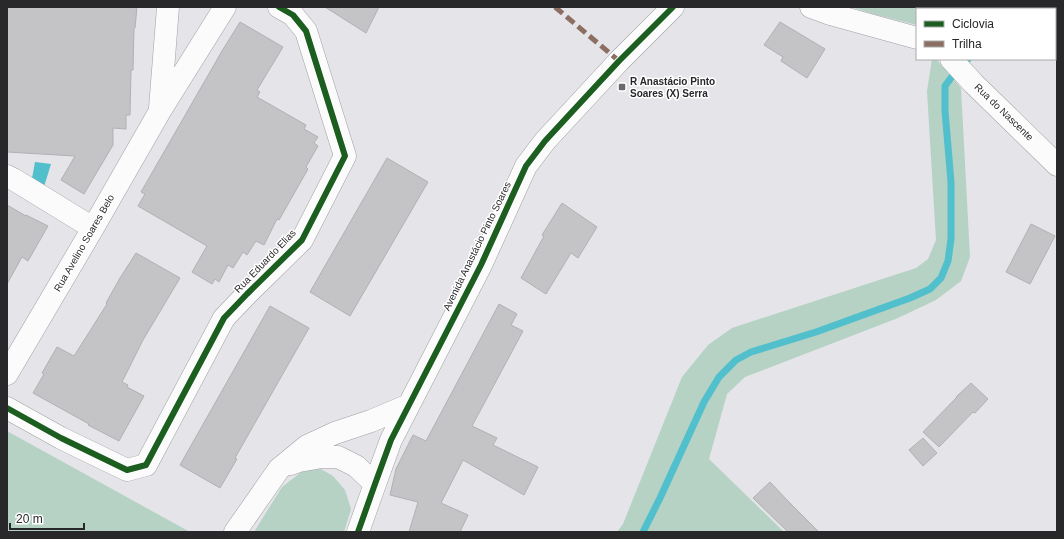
<svg xmlns="http://www.w3.org/2000/svg" width="1064" height="539" viewBox="0 0 1064 539" font-family="Helvetica,sans-serif">
  <rect width="100%" height="100%" fill="#e4e4e9"/>
  <path fill="#b5d2c4" d="M851,7H1057V20L1055,21V9H917V25L873,14Z
    M932,59H936L961,88L970,257L961,281L936,300L898,318L745,377L727,394L709,459L784,532H617L623,524L682,377L708,345L732,328L916,268L928,259L936,240L927,91Z
    M7,431L190,532H7Z
    M321,469L333,476L345,490L351,509L344,532H254L282,487L304,470Z"/>
  <path fill="#51bfcc" d="M35,162L51,164L43,190L31,184Z"/>
  <g fill="none" stroke-linecap="round" stroke-linejoin="round">
    <path stroke="#51bfcc" stroke-width="7" d="M1037,9L1040,7
      M643,532L660,498L704,402L719,377L736,360L751,352L816,332L910,298L930,289L941,278L948,261L951,239V182L945,111V86L956,71L968,59"/>
  </g>
  <path fill="#c4c3c6" stroke="#b1b1b4" d="M7,7H137L135,28H134L133,70H131L130,115H126V129L113,128V145L84,194L61,180L75,156L7,152Z
    M325,7H379L366,33Z
    M240,22L283,47L257,90L260,92L257,97L306,125L304,129L318,137L314,143L318,146L306,167L308,169L279,220L277,219L264,245L256,241L247,255L243,252L233,268L228,265L219,282L215,279L212,284L192,272L207,246L138,206L145,194L141,192L222,51Z
    M780,22L825,49L807,78L781,61L783,57L764,45Z
    M387,158L428,182L350,316L310,292Z
    M562,203L597,227L578,258L571,253L546,294L521,278L544,236L542,235Z
    M7,205L26,216V215L48,226L28,261L22,257L7,284Z
    M1031,224L1055,236L1030,284L1006,272Z
    M136,253L180,278L143,340L122,382L128,385L127,387L144,396L119,441L88,425L89,424L33,393L44,374L42,373L57,347L74,356L107,304L106,303L120,278Z
    M499,304L517,314L511,325L523,331L472,426L497,438L493,445L538,467L524,495L463,460L441,503L468,515L460,532H409L418,502L390,495L396,469L413,435L426,441Z
    M270,306L309,328L235,458L237,459L220,488L180,465Z
    M971,383L988,399L975,413L973,412L939,447L923,432L957,397H956Z
    M923,438L937,453L923,466L909,450Z
    M770,482L789,502L819,532H788L753,498Z"/>
  <g fill="none" stroke-linecap="round" stroke-linejoin="round">
    <defs>
      <path id="minor" d="M811,7L830,14L917,38
        M951,59L974,84L1057,165
        M160,108L168,7
        M7,176L13,179L93,228
        M7,374L93,228L160,111L225,7
        M7,408L61,438L127,470L146,465L224,318L247,294L302,240L345,156L306,31L293,15L279,7"/>
      <path id="tertiary" d="M291,464L299,461L322,457H338L356,466L375,484
        M235,532L279,469L307,446L335,433L371,421L409,405
        M358,532L375,484L391,440L481,265L526,166L545,141L619,61L673,7"/>
    </defs>
    <use href="#minor" stroke="#a1a1a5" stroke-width="23"/>
    <use href="#tertiary" stroke="#a1a1a5" stroke-width="23"/>
    <use href="#minor" stroke="#fbfbfc" stroke-width="22"/>
    <use href="#tertiary" stroke="#fbfbfc" stroke-width="22"/>
    <path stroke="#8d6e63" stroke-width="5" stroke-dasharray="10 5" stroke-linecap="butt" d="M555,7L619,61"/>
    <defs>
      <path id="cycleway" d="M7,408L61,438L127,470L146,465L224,318L247,294L302,240L345,156L306,31L293,15L279,7
        M358,532L375,484L391,440L481,265L526,166L545,141L619,61L673,7"/>
    </defs>
    <use href="#cycleway" stroke="#fff" stroke-width="8"/>
    <use href="#cycleway" stroke="#1b5e20" stroke-width="6"/>
  </g>
  <rect fill="#6a6a6e" stroke="#fff" stroke-width="1.5" x="618" y="83" width="8" height="8" rx="2"/>
  <g text-anchor="middle" dominant-baseline="central" stroke-width="3" stroke-linejoin="round" paint-order="stroke">
    <g font-size="10" font-weight="bold" fill="#28282b" stroke="#fff" text-anchor="start">
      <text x="630" y="81">R Anastácio Pinto<tspan x="630" dy="12">Soares (X) Serra</tspan></text>
    </g>
    <g font-size="10" fill="#28282b" stroke="#fff">
      <text transform="translate(1004 112) rotate(44)">Rua do Nascente</text>
      <text transform="translate(84 243) rotate(-60)">Rua Avelino Soares Belo</text>
      <text transform="translate(477 246) rotate(-64)">Avenida Anastácio Pinto Soares</text>
      <text transform="translate(265 261) rotate(-46)">Rua Eduardo Elias</text>
    </g>
  </g>
  <rect width="1064" height="539" fill="none" stroke="#28282b" stroke-width="16"/>
  <rect x="916" y="8" width="140" height="52" fill="#ffffff" stroke="#a9a9aa"/>
  <rect x="924" y="21" width="20" height="6" fill="#1b5e20" stroke="#a9a9aa"/>
  <text x="952" y="28" font-size="12" fill="#28282b">Ciclovia</text>
  <rect x="924" y="41" width="20" height="6" fill="#8d6e63" stroke="#a9a9aa"/>
  <text x="952" y="48" font-size="12" fill="#28282b">Trilha</text>
  <path d="M10 523v6h74v-6" fill="none" stroke="#28282b" stroke-width="2"/>
  <text x="16" y="523" font-size="12" fill="#28282b" stroke="#ffffff" stroke-width="3" paint-order="stroke">20 m</text>
</svg>
